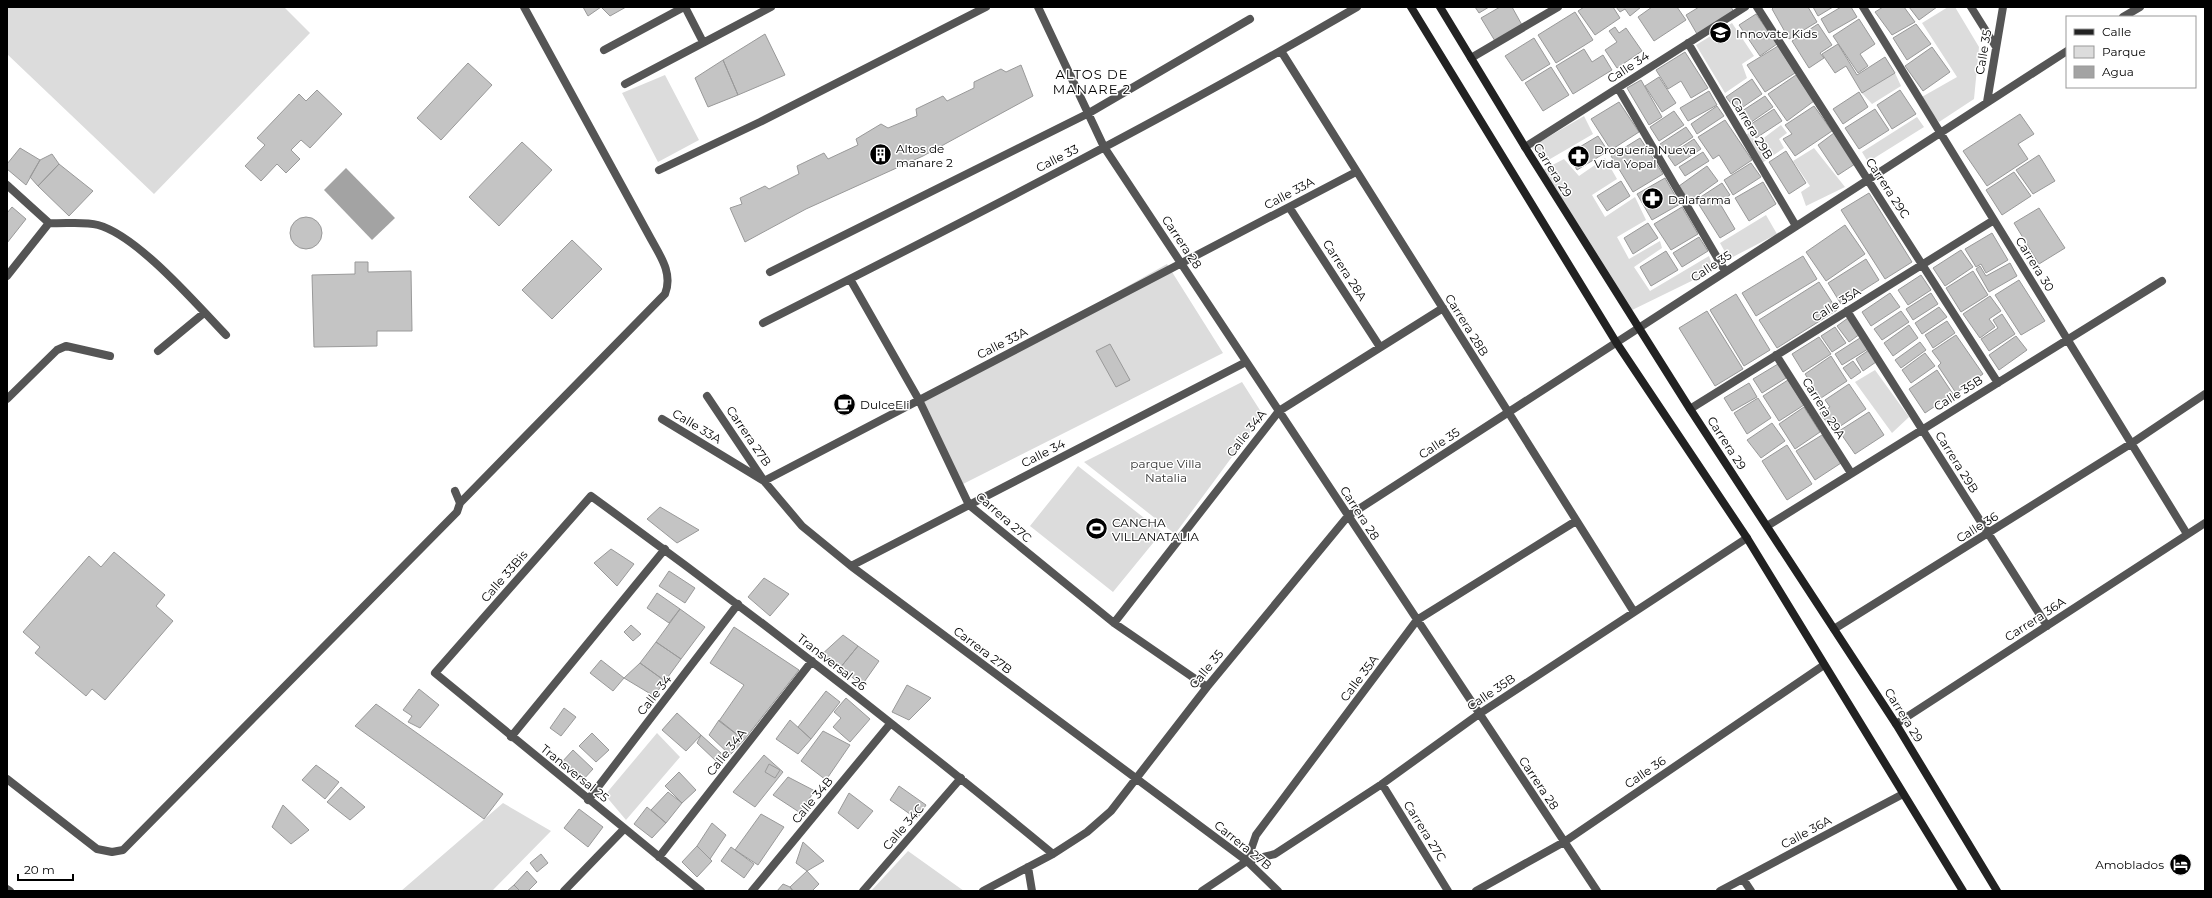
<svg xmlns="http://www.w3.org/2000/svg" width="2212" height="898" viewBox="0 0 2212 898" font-family="Montserrat,sans-serif">
  <rect width="100%" height="100%" fill="#fff"/>
  <path fill="#dcdcdc" d="M7,7H284L310,33L154,194L7,54Z
    M1948,7H1955L1979,47L1974,99L1939,122L1920,98L1957,77L1922,23Z
    M1732,23L1754,56L1742,64L1747,78L1725,93L1696,45Z
    M1895,73L1901,86L1872,104L1862,93Z
    M665,75L699,140L658,162L622,93Z
    M1584,116L1593,134L1545,162L1531,147Z
    M1917,117L1924,127L1868,162L1862,152Z
    M1781,125L1787,133L1779,139L1784,148L1762,163L1744,136L1749,133L1757,143Z
    M1814,148L1845,187L1806,206L1801,192L1810,186L1793,161Z
    M1605,158L1617,179L1592,195L1605,217L1635,197L1646,220L1617,237L1629,259L1660,241L1662,248L1634,267L1650,291L1709,256L1714,270L1626,313L1543,170L1564,159L1579,176Z
    M1766,215L1777,234L1729,259L1720,243Z
    M1167,264L1223,353L963,484L919,403Z
    M1875,370L1909,417L1892,433L1855,382Z
    M1242,382L1263,415L1175,534L1084,462Z
    M1078,466L1162,532L1113,592L1030,526Z
    M657,733L680,757L626,820L605,795Z
    M503,803L551,831L492,891H401Z
    M908,851L964,891H871Z"/>
  <path fill="#a3a3a3" d="M346,168L395,218L372,240L324,190Z"/>
  <path fill="#c4c4c4" stroke="#999" d="M583,7H626L610,16L601,7L588,16Z
    M1475,7H1489L1479,13Z
    M1500,7H1512L1522,25L1495,41L1481,18Z
    M1584,7H1613L1620,18L1595,35L1578,11Z
    M1616,7H1641L1630,16L1625,9L1620,12Z
    M1652,7H1677L1686,20L1654,41L1638,17Z
    M1699,7H1731L1734,12L1697,34L1686,15Z
    M1774,7H1808L1817,22L1789,39L1772,9Z
    M1813,7H1833L1818,16Z
    M1841,7H1851L1857,17L1829,33L1821,19Z
    M1883,7H1904L1915,22L1892,35L1875,12Z
    M1909,7H1937L1919,20Z
    M1575,12L1593,40L1556,63L1538,35Z
    M1756,14L1777,44L1760,56L1739,25Z
    M1859,19L1875,44L1860,54L1868,66L1858,73L1833,36Z
    M1818,24L1832,45L1820,53L1824,58L1809,68L1792,41Z
    M1916,24L1931,44L1907,60L1893,38Z
    M1615,27L1619,33L1626,28L1642,51L1617,68L1605,50L1617,42L1609,31Z
    M765,34L785,75L738,95L723,60Z
    M1534,38L1550,64L1522,81L1505,56Z
    M1838,44L1857,75L1885,57L1895,73L1862,93L1846,66L1835,73L1822,54Z
    M1778,46L1795,73L1765,92L1747,65Z
    M1932,47L1950,72L1923,91L1905,66Z
    M1584,49L1592,62L1603,55L1612,70L1573,94L1556,66Z
    M1685,52L1708,88L1691,98L1681,81L1668,89L1656,70Z
    M723,60L738,95L708,107L695,78Z
    M468,63L492,85L441,140L417,118Z
    M1021,65L1033,96L923,156L806,209L745,242L730,208L742,204L740,198L765,186L769,189L799,174L797,166L824,153L828,159L858,145L856,139L881,124L888,128L917,116L916,109L943,96L947,101L974,88V82L1001,69L1006,72Z
    M1551,67L1569,95L1543,111L1525,83Z
    M1796,75L1814,101L1787,121L1768,94Z
    M1659,77L1676,103L1662,112L1645,86Z
    M1752,79L1762,94L1737,111L1726,97Z
    M1641,80L1662,117L1649,125L1627,88Z
    M317,90L342,114L310,148L301,140L291,150L300,159L286,173L277,164L261,181L245,166L265,145L257,138L299,94L306,101Z
    M1900,90L1916,114L1892,129L1877,105Z
    M1709,91L1717,105L1688,121L1680,108Z
    M1859,92L1868,107L1843,124L1833,109Z
    M1765,96L1773,107L1747,125L1739,113Z
    M1619,102L1639,132L1611,150L1591,119Z
    M1717,106L1724,116L1697,134L1691,124Z
    M1814,106L1832,131L1795,156L1783,139L1792,134L1785,125Z
    M1774,109L1782,121L1756,138L1748,126Z
    M1875,109L1889,130L1859,149L1845,128Z
    M1674,111L1684,125L1659,141L1650,127Z
    M2020,114L2034,134L2018,144L2028,159L1987,186L1963,151Z
    M1725,120L1752,160L1731,174L1719,155L1713,159L1698,137Z
    M1686,127L1693,137L1667,154L1660,144Z
    M1834,133L1855,164L1838,175L1818,145Z
    M1598,136L1608,151L1577,170L1568,154Z
    M1640,138L1663,174L1633,192L1611,156Z
    M1694,139L1701,149L1675,166L1668,156Z
    M522,142L552,170L499,226L469,197Z
    M20,148L40,160L26,185L7,169V164Z
    M1786,151L1806,183L1789,194L1769,162Z
    M1703,152L1709,161L1685,176L1679,167Z
    M52,154L59,164L38,186L30,177L40,160Z
    M2039,155L2055,181L2033,194L2016,170Z
    M1751,163L1761,177L1733,195L1724,180Z
    M59,164L93,191L69,216L38,186Z
    M1707,166L1718,181L1690,201L1679,186Z
    M2014,172L2031,196L2002,215L1986,190Z
    M1665,178L1680,204L1652,220L1637,194Z
    M1621,181L1630,196L1607,211L1597,196Z
    M1763,182L1776,204L1749,221L1735,198Z
    M1722,183L1730,195L1719,202L1735,229L1720,238L1696,200Z
    M1869,193L1912,262L1885,279L1841,210Z
    M12,207L26,219L7,243V213Z
    M1682,207L1698,234L1671,250L1654,224Z
    M2039,208L2065,248L2039,264L2014,223Z
    M290 233a16 16 0 1 1 32 0a16 16 0 1 1-32 0Z
    M1648,223L1658,238L1633,254L1624,238Z
    M1845,225L1865,254L1826,281L1806,252Z
    M1992,233L2008,260L1986,273L1981,264L1976,267L1965,249Z
    M1699,237L1708,251L1682,267L1673,253Z
    M572,240L602,269L552,319L522,290Z
    M1961,250L1973,267L1945,286L1933,268Z
    M1666,251L1678,270L1651,286L1640,267Z
    M1803,256L1817,279L1756,316L1742,293Z
    M1866,259L1879,280L1841,304L1828,283Z
    M355,262H368V272L411,271L412,331H377V346L314,347L312,275L355,274Z
    M2010,263L2017,276L1989,292L1976,269L1980,266L1986,276Z
    M1973,271L1988,295L1961,312L1946,288Z
    M1921,275L1931,290L1908,305L1898,290Z
    M2019,280L2045,321L2021,335L1995,295Z
    M1819,282L1837,310L1777,348L1759,320Z
    M1890,293L1900,307L1871,326L1862,312Z
    M1931,293L1938,304L1913,320L1906,309Z
    M1736,294L1770,350L1744,366L1710,310Z
    M1990,296L2001,311L1989,319L1995,327L1980,338L1963,314Z
    M1939,307L1947,317L1922,334L1915,323Z
    M1707,311L1743,369L1715,386L1679,328Z
    M1901,311L1909,322L1882,340L1874,329Z
    M2002,314L2015,334L1989,351L1981,339L1998,328L1993,320Z
    M1848,318L1860,334L1849,342L1837,326Z
    M1947,321L1955,333L1933,348L1925,335Z
    M1909,325L1918,338L1893,356L1884,343Z
    M1835,327L1846,343L1832,352L1821,336Z
    M1956,335L1983,374L1956,393L1938,366L1941,363L1932,351Z
    M2016,336L2027,350L1999,370L1989,355Z
    M1819,337L1831,354L1803,372L1792,354Z
    M1860,338L1868,349L1842,365L1835,354Z
    M1920,342L1926,350L1901,368L1895,360Z
    M1110,344L1130,380L1116,387L1096,351Z
    M1869,350L1876,362L1863,371L1856,359Z
    M1925,353L1935,366L1911,383L1902,370Z
    M1831,356L1847,381L1821,398L1805,374Z
    M1853,361L1861,372L1851,379L1843,368Z
    M1778,364L1786,378L1762,393L1753,379Z
    M1937,370L1953,394L1925,413L1909,389Z
    M1788,380L1804,405L1779,421L1763,396Z
    M1749,383L1757,397L1732,411L1724,398Z
    M1849,384L1866,409L1833,431L1820,413L1830,407L1825,400Z
    M1758,398L1771,418L1747,434L1734,413Z
    M1804,407L1820,432L1795,449L1779,424Z
    M1869,412L1884,435L1855,454L1839,431Z
    M1772,423L1785,441L1761,458L1747,440Z
    M1822,435L1841,463L1815,480L1796,451Z
    M1787,445L1812,484L1787,500L1762,461Z
    M660,507L699,530L677,543L647,519Z
    M611,549L634,564L617,586L594,563Z
    M114,552L165,595L156,606L173,621L105,700L92,689L86,696L35,653L40,647L23,632L89,556L101,567Z
    M669,571L695,588L685,603L659,586Z
    M764,578L789,594L770,616L748,597Z
    M657,593L680,609L669,623L647,608Z
    M680,609L705,627L681,659L656,642Z
    M631,625L641,634L633,641L624,632Z
    M734,627L799,670L744,740L719,721L744,685L710,663Z
    M843,635L858,646L840,668L820,656Z
    M656,642L681,659L665,681L640,663Z
    M858,646L879,661L862,685L840,668Z
    M601,660L624,678L613,691L590,673Z
    M640,663L665,681L654,696L624,678Z
    M907,685L931,698L909,720L892,712Z
    M419,689L439,705L420,728L408,722L412,716L403,710Z
    M826,691L840,702L811,739L798,727Z
    M846,698L870,719L850,742L833,727L841,718L834,712Z
    M376,704L503,794L484,819L355,726Z
    M564,708L576,717L561,736L550,728Z
    M677,713L701,735L686,751L662,730Z
    M719,720L744,740L730,755L709,735Z
    M790,720L811,739L798,754L776,739Z
    M823,731L850,745L826,780L801,761Z
    M592,733L609,750L596,762L579,746Z
    M701,735L722,754L716,761L697,743Z
    M573,750L593,769L581,782L561,763Z
    M764,755L783,772L755,807L733,792Z
    M769,764L780,770L775,778L765,772Z
    M316,765L339,782L325,799L302,780Z
    M679,772L696,790L682,803L665,786Z
    M788,777L815,791L799,812L773,795Z
    M899,786L926,805L917,819L890,800Z
    M341,787L365,807L350,820L327,802Z
    M668,792L682,803L666,823L651,810Z
    M849,793L873,811L858,829L838,813Z
    M283,805L309,830L291,844L272,827Z
    M647,807L666,823L652,838L634,824Z
    M579,809L603,827L588,847L564,828Z
    M761,814L784,827L758,865L735,850Z
    M712,823L726,835L710,859L697,846Z
    M803,842L824,861L807,871L796,863Z
    M697,846L712,861L697,877L682,862Z
    M731,847L754,864L744,878L721,861Z
    M541,854L548,863L537,872L530,863Z
    M527,871L537,882L528,891H520L514,885Z
    M807,871L819,884L812,891H793L790,887Z
    M783,884L790,887L793,891H777Z
    M514,885L520,891H507Z"/>
  <g fill="none" stroke-linecap="round" stroke-linejoin="round">
    <path stroke="#555" stroke-width="8" d="M685,7L703,42
      M1038,7L1104,147L1597,891
      M1757,7L1998,383
      M1863,7L2187,534
      M1971,7L1996,47
      M2123,17L2140,7
      M1688,43L1796,226
      M604,50L684,7
      M1281,51L1634,612
      M1471,58L1558,7
      M625,84L771,7
      M1618,88L1725,271
      M1987,102L2003,7
      M1525,147L1745,7
      M659,170L760,122L986,7
      M7,185L49,223L7,276
      M1289,207L1380,347
      M49,223C65,224 83,221 98,225C138,236 196,304 226,335
      M770,272L1089,113L1250,19
      M850,279L919,400L969,505L1114,623L1207,687
      M1847,311L2047,626
      M763,323C963,222 1163,120 1357,7
      M158,351L204,313
      M1776,355L1851,473
      M707,396L764,481L802,526L851,566L1247,861L1278,891
      M7,399L57,350L66,346L110,356
      M1690,409L1994,220
      M662,419L764,481L1356,172
      M460,503L665,294C673,274 661,257 651,239L524,7
      M1767,526L2162,281
      M851,566L1246,362
      M1114,623L1279,411L1443,308
      M1834,629L2132,443L2205,394
      M1896,724L2205,523
      M511,737L665,549
      M7,779L97,849L112,852L123,850L457,512L460,503L455,491
      M1382,784L1448,891
      M588,800L738,604
      M659,857L812,661
      M1247,861L1275,854L1382,784L1479,714L1747,538
      M1028,867L1032,891
      M1743,879L1751,891
      M7,889L10,891
      M564,891L624,829
      M701,891L435,673L591,496C748,610 903,730 1053,854
      M752,891L890,724
      M863,891L961,778
      M983,891L1053,854L1087,832L1111,811L1207,687L1348,516L2067,51
      M1202,891L1247,861L1256,835L1417,620L1576,521
      M1476,891L1564,842L1824,665
      M1720,891L1903,794"/>
    <path stroke="#222" stroke-width="8" d="M1411,7L1616,342L1747,538L1963,891
      M1440,7L1525,147L1690,409L1896,724L1997,891"/>
  </g>
  <defs>
    <symbol id="school-disc" viewBox="-11 -11 22 22"><circle r="9.5" fill="#000" stroke="#fff"/><path d="M0-5L7-2L0 1L-7-2ZM-4 1L0 2.5L4 1V4Q0 6-4 4Z" fill="#fff"/></symbol>
    <symbol id="building-disc" viewBox="-11 -11 22 22"><circle r="9.5" fill="#000" stroke="#fff"/><path d="M-4-6H4V6H1V3H-1V6H-4ZM-2.5-4.3h1.7v1.8h-1.7ZM.8-4.3h1.7v1.8H.8ZM-2.5-1h1.7V.8h-1.7ZM.8-1h1.7V.8H.8Z" fill="#fff"/></symbol>
    <symbol id="pharmacy-disc" viewBox="-11 -11 22 22"><circle r="9.5" fill="#000" stroke="#fff"/><path d="M-2-6h4v4h4v4h-4v4h-4v-4h-4v-4h4Z" fill="#fff"/></symbol>
    <symbol id="cafe-disc" viewBox="-11 -11 22 22"><circle r="9.5" fill="#000" stroke="#fff"/><path d="M-5.5-4.5H6V0H3Q3 3.5 0 3.5H-2.5Q-5.5 3.5-5.5 0ZM3-3.2v2h1.7v-2ZM-6 4.5H4V6H-6Z" fill="#fff"/></symbol>
    <symbol id="stadium-disc" viewBox="-11 -11 22 22"><circle r="9.5" fill="#000" stroke="#fff"/><path d="M0-5a6.5 5 0 1 0 0 10a6.5 5 0 1 0 0-10ZM-3.5-1.8h7v3.6h-7Z" fill="#fff"/></symbol>
    <symbol id="hotel-disc" viewBox="-11 -11 22 22"><circle r="9.5" fill="#000" stroke="#fff"/><path d="M-6-4.5h1.5V1H6V5H4.5V3h-9V5H-6ZM-4 0a1.8 1.8 0 1 1 3.6 0ZM.5 0V-2.5h3Q6-2.5 6 0Z" fill="#fff"/></symbol>
  </defs>
  <g fill-rule="evenodd">
    <use href="#school-disc" x="1708" y="20" width="25" height="25"/>
    <use href="#building-disc" x="868" y="142" width="25" height="25"/>
    <use href="#pharmacy-disc" x="1566" y="144" width="25" height="25"/>
    <use href="#pharmacy-disc" x="1640" y="186" width="25" height="25"/>
    <use href="#cafe-disc" x="832" y="392" width="25" height="25"/>
    <use href="#stadium-disc" x="1084" y="516" width="25" height="25"/>
    <use href="#hotel-disc" x="2168" y="852" width="25" height="25"/>
  </g>
  <g text-anchor="middle" dominant-baseline="central" stroke-width="3" stroke-linejoin="round" paint-order="stroke">
    <g font-size="12" fill="#000" stroke="#fff" text-anchor="start">
      <text x="1736" y="33">Innovate Kids</text>
      <text x="896" y="148">Altos de<tspan x="896" dy="14">manare 2</tspan></text>
      <text x="1594" y="149">Droguería Nueva<tspan x="1594" dy="14">Vida Yopal</tspan></text>
      <text x="1668" y="199">Dalafarma</text>
      <text x="860" y="404">DulceEli</text>
      <text x="1112" y="522">CANCHA<tspan x="1112" dy="14">VILLANATALIA</tspan></text>
      <text x="2164" y="864" text-anchor="end">Amoblados</text>
    </g>
    <g font-size="12" fill="#000" stroke="#fff">
      <text transform="translate(1983 52) rotate(-80)">Calle 35</text>
      <text transform="translate(1628 67) rotate(-33)">Calle 34</text>
      <text transform="translate(1752 128) rotate(59)">Carrera 29B</text>
      <text transform="translate(1057 158) rotate(-27)">Calle 33</text>
      <text transform="translate(1553 170) rotate(58)">Carrera 29</text>
      <text transform="translate(1888 188) rotate(57)">Carrera 29C</text>
      <text transform="translate(1289 193) rotate(-28)">Calle 33A</text>
      <text transform="translate(1182 242) rotate(56)">Carrera 28</text>
      <text transform="translate(2035 264) rotate(58)">Carrera 30</text>
      <text transform="translate(1711 266) rotate(-33)">Calle 35</text>
      <text transform="translate(1345 270) rotate(57)">Carrera 28A</text>
      <text transform="translate(1836 304) rotate(-32)">Calle 35A</text>
      <text transform="translate(1467 325) rotate(58)">Carrera 28B</text>
      <text transform="translate(1002 343) rotate(-27)">Calle 33A</text>
      <text transform="translate(1958 393) rotate(-32)">Calle 35B</text>
      <text transform="translate(1824 408) rotate(58)">Carrera 29A</text>
      <text transform="translate(697 426) rotate(31)">Calle 33A</text>
      <text transform="translate(1246 433) rotate(-52)">Calle 34A</text>
      <text transform="translate(749 436) rotate(56)">Carrera 27B</text>
      <text transform="translate(1439 443) rotate(-33)">Calle 35</text>
      <text transform="translate(1727 443) rotate(57)">Carrera 29</text>
      <text transform="translate(1043 453) rotate(-27)">Calle 34</text>
      <text transform="translate(1957 462) rotate(58)">Carrera 29B</text>
      <text transform="translate(1360 513) rotate(57)">Carrera 28</text>
      <text transform="translate(1004 517) rotate(41)">Carrera 27C</text>
      <text transform="translate(1977 527) rotate(-32)">Calle 36</text>
      <text transform="translate(504 576) rotate(-49)">Calle 33Bis</text>
      <text transform="translate(2035 619) rotate(-33)">Carrera 36A</text>
      <text transform="translate(983 650) rotate(37)">Carrera 27B</text>
      <text transform="translate(832 662) rotate(38)">Transversal 26</text>
      <text transform="translate(1206 669) rotate(-51)">Calle 35</text>
      <text transform="translate(1359 678) rotate(-53)">Calle 35A</text>
      <text transform="translate(1491 692) rotate(-34)">Calle 35B</text>
      <text transform="translate(654 695) rotate(-52)">Calle 34</text>
      <text transform="translate(1904 715) rotate(58)">Carrera 29</text>
      <text transform="translate(726 752) rotate(-52)">Calle 34A</text>
      <text transform="translate(1645 772) rotate(-34)">Calle 36</text>
      <text transform="translate(575 773) rotate(39)">Transversal 25</text>
      <text transform="translate(1539 783) rotate(56)">Carrera 28</text>
      <text transform="translate(812 800) rotate(-50)">Calle 34B</text>
      <text transform="translate(903 827) rotate(-49)">Calle 34C</text>
      <text transform="translate(1425 831) rotate(58)">Carrera 27C</text>
      <text transform="translate(1806 832) rotate(-28)">Calle 36A</text>
      <text transform="translate(1243 845) rotate(39)">Carrera 27B</text>
    </g>
    <g font-size="12" fill="#333" stroke="#fff">
      <text x="1166" y="463">parque Villa<tspan x="1166" dy="14">Natalia</tspan></text>
    </g>
    <g font-size="13" letter-spacing="1" fill="#000" stroke="#fff">
      <text x="1092" y="74">ALTOS DE<tspan x="1092" dy="15">MANARE 2</tspan></text>
    </g>
  </g>
  <rect width="2212" height="898" fill="none" stroke="#000000" stroke-width="16"/>
  <rect x="2066" y="16" width="130" height="72" fill="#ffffff" stroke="#999999"/>
  <rect x="2074" y="29" width="20" height="6" fill="#222222" stroke="#999999"/>
  <text x="2102" y="36" font-size="12" fill="#000000">Calle</text>
  <rect x="2074" y="46" width="20" height="12" fill="#dcdcdc" stroke="#999999"/>
  <text x="2102" y="56" font-size="12" fill="#000000">Parque</text>
  <rect x="2074" y="66" width="20" height="12" fill="#a3a3a3" stroke="#999999"/>
  <text x="2102" y="76" font-size="12" fill="#000000">Agua</text>
  <path d="M18 874v6h55v-6" fill="none" stroke="#000000" stroke-width="2"/>
  <text x="24" y="874" font-size="12" fill="#000000" stroke="#ffffff" stroke-width="3" paint-order="stroke">20 m</text>
</svg>
